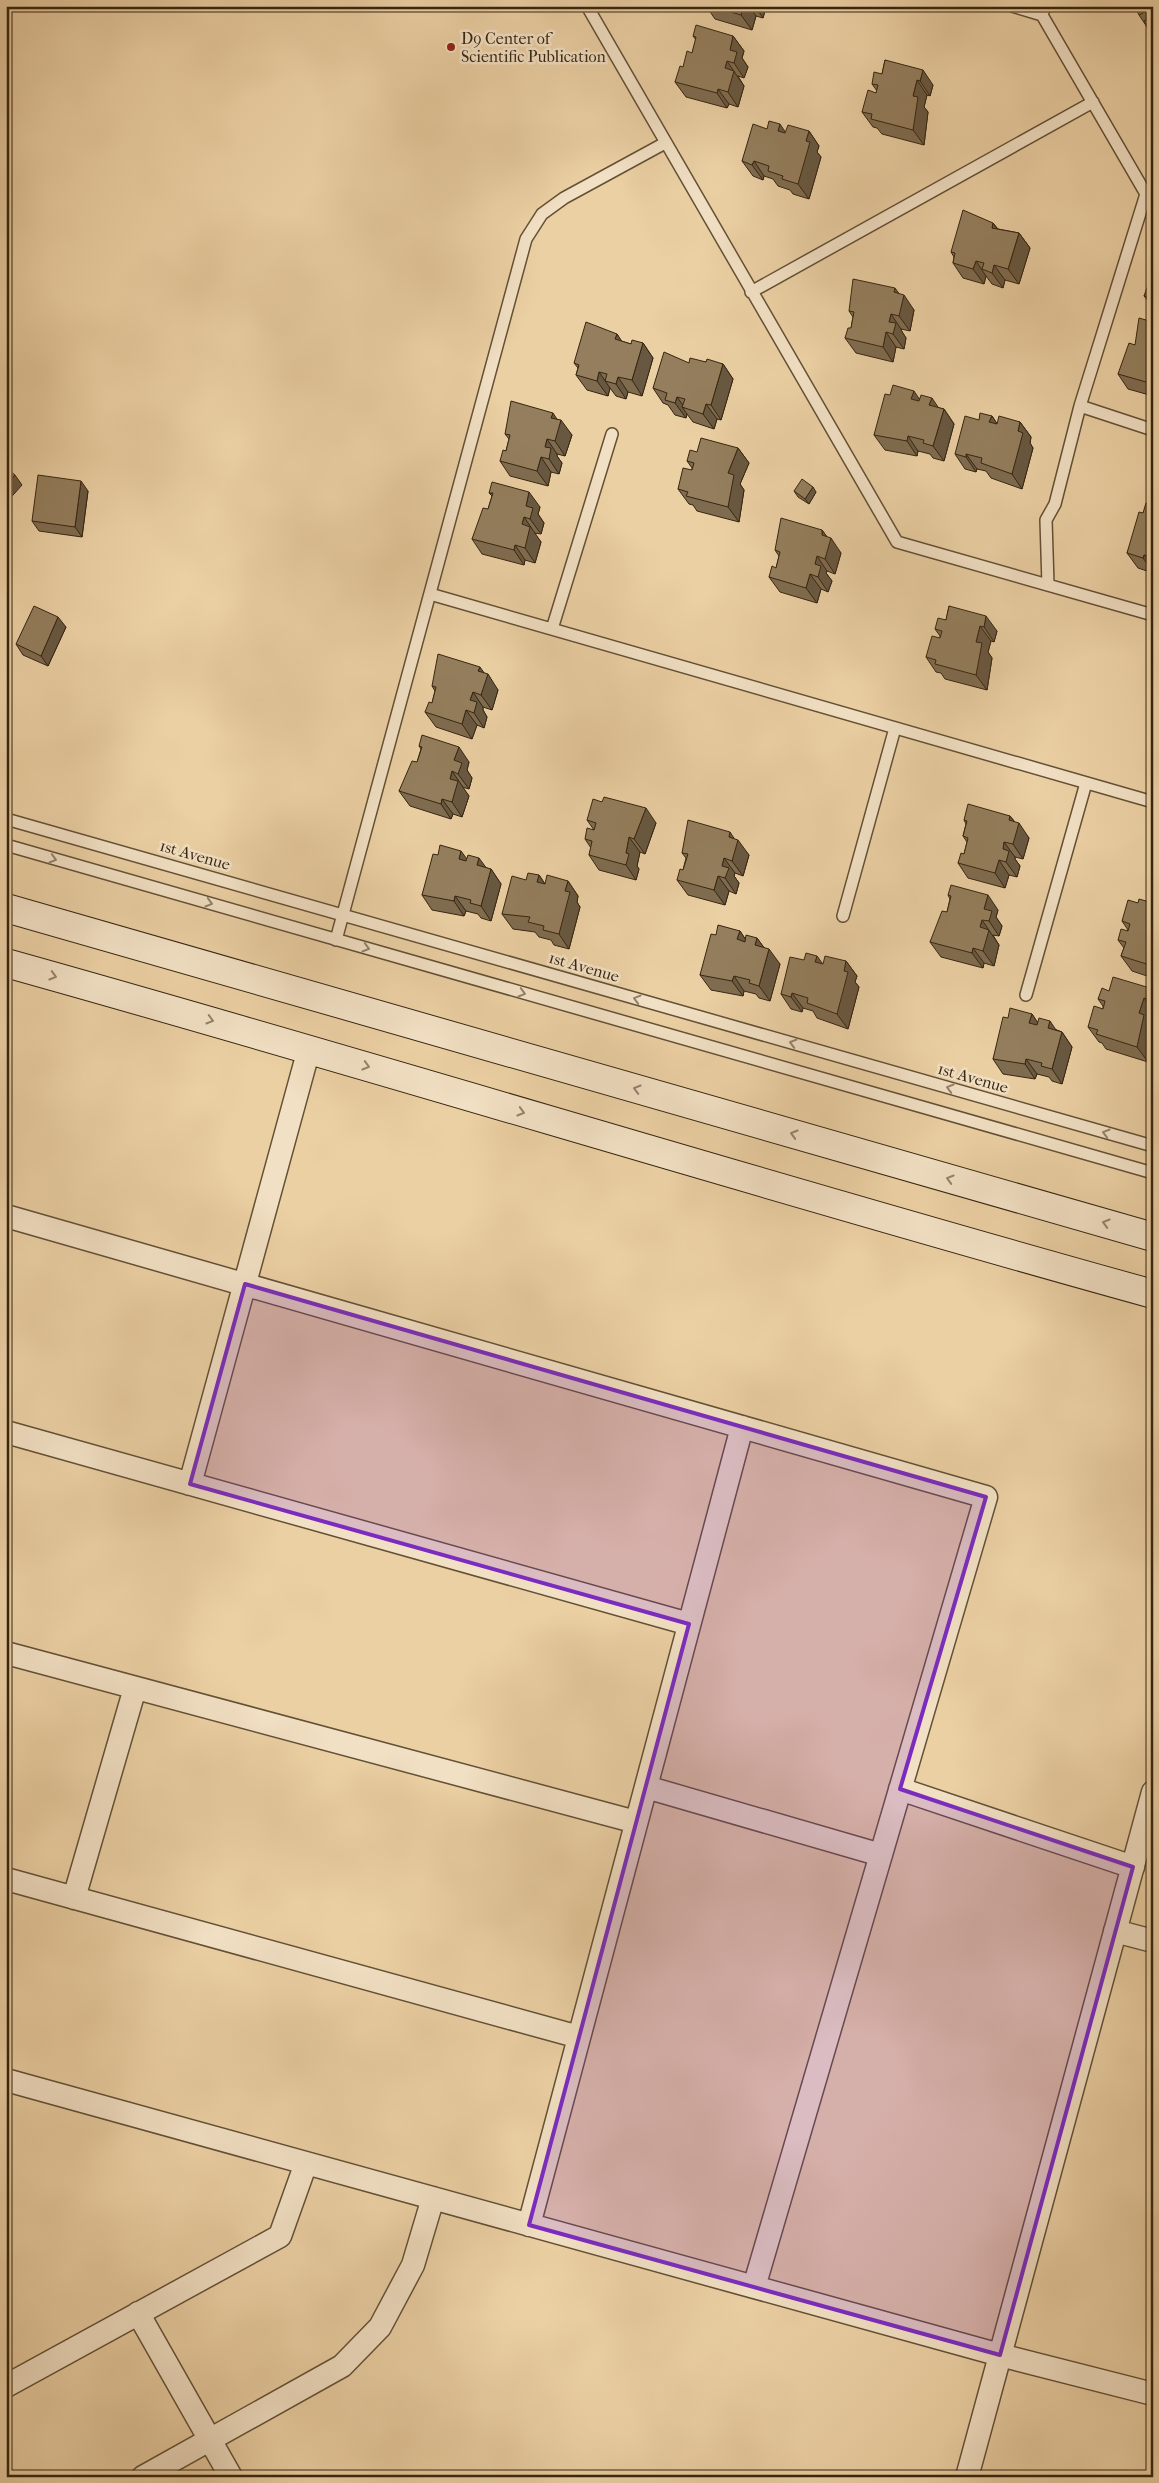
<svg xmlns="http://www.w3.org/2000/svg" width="1159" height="2483" viewBox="0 0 1159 2483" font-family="'IM FELL French Canon',serif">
  <rect width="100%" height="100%" fill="#ebd0a4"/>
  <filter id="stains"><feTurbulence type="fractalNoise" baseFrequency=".004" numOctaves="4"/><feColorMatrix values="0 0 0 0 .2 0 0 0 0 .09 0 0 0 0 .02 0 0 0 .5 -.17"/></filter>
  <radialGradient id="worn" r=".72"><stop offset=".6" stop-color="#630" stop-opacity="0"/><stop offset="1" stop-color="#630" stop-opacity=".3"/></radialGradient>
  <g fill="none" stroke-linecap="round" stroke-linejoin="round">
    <defs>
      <path id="service" d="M587,6L897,542L1153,615
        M1012,6L1042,15
        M1045,6L1042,15L1146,194L1153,196
        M751,292L1093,102
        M1080,406L1153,430
        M1048,585L1046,520L1055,504L1080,406L1146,194
        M430,594L1153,802
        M552,629L612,434
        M6,819L1153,1146
        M6,845L1153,1173
        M843,916L895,728
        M336,940L526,239L542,214L564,198L665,143
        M1026,995L1086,783"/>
      <path id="minor" d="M6,1216L986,1497L754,2287
        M6,1432L689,1624
        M190,1484L309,1049
        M6,1653L636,1822
        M646,1787L881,1855
        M900,1789L1133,1867
        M6,1879L579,2037
        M74,1898L135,1688
        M1115,1931L1153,1941
        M6,2080L1000,2355L1153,2394
        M529,2225L742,1427
        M138,2313L231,2477
        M6,2386L280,2236L306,2163
        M143,2477L342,2366L380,2327L413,2265L433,2198
        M967,2477L1153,1792"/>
      <path id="secondary" d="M6,908L1153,1237
        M6,963C389,1070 769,1188 1153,1294"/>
    </defs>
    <use href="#service" stroke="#635035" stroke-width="14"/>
    <use href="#minor" stroke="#635035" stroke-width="25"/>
    <use href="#secondary" stroke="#362510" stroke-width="30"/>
    <use href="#service" stroke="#f2e0c4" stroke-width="11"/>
    <use href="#minor" stroke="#f2e0c4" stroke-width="22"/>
    <use href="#secondary" stroke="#f2e0c4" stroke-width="28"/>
  </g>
  <path fill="#7f6c50" stroke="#362510" d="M706,6H765L766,7L763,18L756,16L752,30L715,19Z
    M1153,6V36L1139,15Z
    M693,36H733L744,51L742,58L748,67L744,78L738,76L744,86L738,107L729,104L727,108L686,97L675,82L683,67L692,53L696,40Z
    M885,60L933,85L930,96L927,95L924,107L928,112L924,145L882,134L877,128L873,127L862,112L876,93L877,91L872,84L882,74Z
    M767,129L785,133L809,131L819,146L817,152L821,157L809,199L793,194L790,190L778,186L773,179L764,176L763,180L753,176L742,161Z
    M993,223L998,229L1019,233L1030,248L1019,284L1005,280L1003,288L992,284L986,276L984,284L963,278L953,263L954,257L951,252Z
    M1153,279V307L1144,296L1151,286Z
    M899,294L914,310L910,331L901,329V330L906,338L904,349L896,347L893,362L856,353L845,338L851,328L853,317L849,311Z
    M1153,322V396L1128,389L1118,374Z
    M617,334L621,341L631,344L643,343L653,358L642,396L628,392L626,399L616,396L610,388L608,396L587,390L576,375L578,368L574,363Z
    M706,362L723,364L733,379L721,420L717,419L714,429L693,422L687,414L686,418L675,415L668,405L663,403L653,388L689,363Z
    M890,395L920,399L939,408L944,409L954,424L944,461L933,458L930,454L918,451L917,456L885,450L874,435Z
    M992,416L997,424L1020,422L1031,437L1030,443L1033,448L1022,489L991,478L986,471L977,469L976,472L965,469L955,454L979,420Z
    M557,419L572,435L565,456L557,454V456L562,463L559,474L551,472L548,486L510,476L500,461L506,451L509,439L505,434Z
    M738,448L749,463L740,484L744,490L739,522L697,511L693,505L689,504L678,489L692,470V468L687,461L697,452Z
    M88,491L82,537L39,531L32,521Z
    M794,491L816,492L809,504L798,497Z
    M489,493L540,507L538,514L544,523L541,534L534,533L541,542L535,563L525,560L524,565L482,554L472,539L488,509L492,496Z
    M1153,505V573L1138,568L1127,553L1143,513Z
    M822,530L827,537L841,553L835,574L827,571L826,573L832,581L828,592L821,589L817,603L780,592L769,577L776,568L779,556L775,550Z
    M949,606L997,631L994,642L991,641L988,652L992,658L987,690L945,679L941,673L936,672L926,657L940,638V636L935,629L946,620Z
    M66,627L48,666L23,655L16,644Z
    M484,673L498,690L492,710L483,707V710L487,717L484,728L477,725L472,739L436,727L425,712L432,703L435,691L432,686Z
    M419,746L469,762L467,770L472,778L469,789L462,787L469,796L462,817L453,814L451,819L410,806L399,791L417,762L421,749Z
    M1010,816L1014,821L1029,838L1023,859L1015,857V859L1020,866L1017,877L1009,875L1005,888L968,878L958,863L964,854L967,842L963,836L966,824L964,820Z
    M587,820L656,823L645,854L640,852L637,866L639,869L636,880L599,870L589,855L591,848L585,839L594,830Z
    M734,839L749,855L743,876L735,873L734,876L739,883L736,894L729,891L725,905L688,895L677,880L683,870L686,858L682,853Z
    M438,855L467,859L486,868L491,869L501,884L491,921L481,918L478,914L466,911L464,916L432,910L422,895Z
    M539,875L545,884L568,881L578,896L577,902L580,907L569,949L554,945L551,940L539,937L535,932L513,929L502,914L526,880Z
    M948,895L998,910L996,917L1002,926L999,936L993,935L999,945L994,966L984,963L983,968L941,957L930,942L947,912L950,899Z
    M1138,903H1153V978L1132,971L1121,956L1124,948L1118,940L1128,930L1122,921Z
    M740,931L745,939L757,938L764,948L780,964L770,1001L759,998L756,994L744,991L743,996L711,990L700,975L716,935Z
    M804,960L823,964L846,961L857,976L855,982L859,987L848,1029L817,1018L813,1011L803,1008L802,1012L791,1009L781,994Z
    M1109,991L1153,992V1018L1151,1025L1153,1028V1039L1148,1062L1106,1049L1102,1043L1099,1042L1088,1027L1103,1009V1006L1098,999Z
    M1032,1014L1037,1022L1062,1032L1072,1047L1062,1084L1052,1081L1049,1077L1037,1074L1035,1079L1003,1074L993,1059L1008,1018Z"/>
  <path fill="#685841" stroke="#362510" d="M743,6H749L756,16L752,30L741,15Z
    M755,6H765L766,7L763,18Z
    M733,36L744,51L742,58L748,67L744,78L734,63L730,50Z
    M727,61L744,86L738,107L728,92L725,68Z
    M923,70L933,85L930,96L920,81Z
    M917,80L927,95L924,107L928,112L924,145L913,130V96Z
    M718,89L729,104L727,108L717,93Z
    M780,124L790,139L778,131Z
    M809,131L819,146L817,152L821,157L809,199L798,184L806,141Z
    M754,161L764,176L763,180L752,165Z
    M993,223L1004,238L992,228Z
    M1019,233L1030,248L1019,284L1008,269Z
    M976,261L986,276L984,284L973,269Z
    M994,265L1005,280L1003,288L992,273Z
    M895,288L903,299L904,295L914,310L910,331L899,316L894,292Z
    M891,314L901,329V330L906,338L904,349L893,334L889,322Z
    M886,332L896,347L893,362L883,347Z
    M617,334L627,349L615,339Z
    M643,343L653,358L642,396L632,380Z
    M723,364L733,379L721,420L711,405Z
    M599,372L610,388L608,396L597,381Z
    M618,377L628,392L626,399L616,384Z
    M914,391L924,406L911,399Z
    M677,397L685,408L682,407L687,414L686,418L675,403Z
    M932,398L942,413L929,405Z
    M706,404L717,419L714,429L703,414Z
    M944,409L954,424L944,461L933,446Z
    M553,413L560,424L561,420L572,435L565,456L555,441L551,418Z
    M992,416L1002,431L989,422Z
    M1020,422L1031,437L1030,443L1033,448L1022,489L1012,474L1018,431Z
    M908,436L918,451L917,456L907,441Z
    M547,439L557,454V456L562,463L559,474L549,459L545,447Z
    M738,448L749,463L740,484L744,490L739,522L728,507V473Z
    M966,454L977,469L976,472L966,457Z
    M541,457L551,472L548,486L537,471Z
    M15,475L22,485L6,503V485Z
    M81,481L88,491L82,537L75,527Z
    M813,487L816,492L809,504L805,499Z
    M529,492L540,507L538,514L544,523L541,534L530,519L526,506Z
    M524,517L541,542L535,563L525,548L522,524Z
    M822,530L830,541L831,538L841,553L835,574L825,559L822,535Z
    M515,545L525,560L524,565L514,550Z
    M1144,555L1153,567V572L1143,558Z
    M817,556L827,571L826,573L832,581L828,592L818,577L815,564Z
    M810,574L821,589L817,603L806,588Z
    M986,616L997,631L994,642L984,627Z
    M58,617L66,627L48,666L41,656Z
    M980,626L991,641L988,652L992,658L987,690L976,675V642Z
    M480,667L487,677L488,674L498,690L492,710L481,695L478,671Z
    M473,692L483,707V710L487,717L484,728L474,713L470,700Z
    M466,710L477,725L472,739L462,724Z
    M459,747L469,762L467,770L472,778L469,789L458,774L454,760Z
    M452,771L469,796L462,817L452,802L450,779Z
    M442,799L453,814L451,819L441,804Z
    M646,808L656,823L645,854L634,839Z
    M1010,816L1018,826L1019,823L1029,838L1023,859L1013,844L1009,820Z
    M730,832L737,843L738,840L749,855L743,876L732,861L729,837Z
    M629,837L640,852L637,866L639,869L636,880L626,865V853Z
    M1004,842L1015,857V859L1020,866L1017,877L1006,862L1003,849Z
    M461,851L472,866L459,859Z
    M479,858L490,873L477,865Z
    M724,858L735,873L734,876L739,883L736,894L725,878L722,866Z
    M999,860L1009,875L1005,888L995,873Z
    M491,869L501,884L491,921L481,906Z
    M539,875L549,890L537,882Z
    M718,876L729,891L725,905L714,890Z
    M568,881L578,896L577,902L580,907L569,949L559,934L565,891Z
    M988,895L998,910L996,917L1002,926L999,936L989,921L984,909Z
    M455,896L466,911L464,916L454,901Z
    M982,920L999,945L994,966L983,951L980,927Z
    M740,931L750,946L737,939Z
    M757,938L768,953L755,945Z
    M973,948L984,963L983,968L972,953Z
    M769,949L780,964L770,1001L759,986Z
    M817,956L828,971L815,962Z
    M846,961L857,976L855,982L859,987L848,1029L837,1014L844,971Z
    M734,976L744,991L743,996L732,981Z
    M1150,988L1153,992V1008L1147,999Z
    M792,993L803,1008L802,1012L791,997Z
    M1144,998L1153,1011V1018L1151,1025L1153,1028V1039L1148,1062L1137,1047L1139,1013Z
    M1032,1014L1042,1029L1029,1023Z
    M1050,1021L1060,1036L1048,1028Z
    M1062,1032L1072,1047L1062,1084L1052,1069Z
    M1026,1059L1037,1074L1035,1079L1025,1064Z"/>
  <path fill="#947e5d" stroke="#362510" d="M711,6H743L741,15Z
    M1134,6H1153V29L1149,31L1144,21L1150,18L1146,11L1139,15Z
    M696,25L733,36L730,50L737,52L734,63L727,61L725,68L734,71L728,92L718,89L717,93L675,82L680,66L683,67L687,51L692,53L696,37L693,36Z
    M885,60L923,70L920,81L917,80L913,96L918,97L913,130L871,119L872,114L862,112L868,90L876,93L878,85L872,84L874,72L882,74Z
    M769,121L780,124L778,131L785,133L788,125L809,131L806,141L810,142L798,184L782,179L783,176L768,171L769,166L754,161L752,165L742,161L753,124L767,129Z
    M963,210L993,223L992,228L1019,233L1008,269L994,265L992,273L982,269L984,263L976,261L973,269L953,263L955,253L951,252Z
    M1153,255V269H1150Z
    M853,279L895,288L894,292L904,295L899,316L891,314L889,322L896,323L893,334L886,332L883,347L845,338L848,328H851L854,312L849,311Z
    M1153,279V298L1144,296L1148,285L1151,286Z
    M1139,318L1153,322V384L1118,374L1129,343L1135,345Z
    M586,322L617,334L615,339L631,344L632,340L643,343L632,380L618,377L616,384L605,381L607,374L599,372L597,381L576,375L579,365L574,363Z
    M664,352L689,363L690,358L706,362L707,359L723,364L711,405L706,404L703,414L682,407L685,399L677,397L675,403L665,400L667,393L653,388Z
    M893,385L914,391L911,399L919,401L921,395L932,398L929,405L944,409L933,446L923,443L924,440L908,436L907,441L874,435L885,394L890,395Z
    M511,401L553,413L551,418L561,420L555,441L547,439L545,447L551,448L549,459L541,457L537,471L500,461L503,450L506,451L510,435L505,434Z
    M980,413L992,416L989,422L997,424L999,416L1020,422L1018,431L1023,433L1012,474L981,463L982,458L966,454V457L955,454L965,416L979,420Z
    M701,438L738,448L728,473L734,475L728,507L686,496L688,492L678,489L683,468L692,470L694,463L687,461L690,450L697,452Z
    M6,468L15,475L6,485Z
    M38,475L81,481L75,527L32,521Z
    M802,479L813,487L805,499L794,491Z
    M492,482L529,492L526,506L533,508L530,519L524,517L522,524L530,527L525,548L515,545L514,550L472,539L483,508L488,509L493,493H489Z
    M1146,503L1153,505V557L1144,555L1143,558L1127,553L1139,512L1143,513Z
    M781,518L822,530V535L831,538L825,559L817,556L815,564L821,566L818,577L810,574L806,588L769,577L772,566L776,568L780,552L775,550Z
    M34,606L58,617L41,656L16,644Z
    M949,606L986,616L984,627L980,626L976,642L982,643L976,675L935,664L936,660L926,657L932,636L940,638L942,631L935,629L938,618L946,620Z
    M438,654L480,667L478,671L488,674L481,695L473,692L470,700L477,702L474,713L466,710L462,724L425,712L429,702L432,703L436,687L432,686Z
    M422,735L459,747L454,760L462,763L458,774L452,771L450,779L458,781L452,802L442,799L441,804L399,791L412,761L417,762L422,747L419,746Z
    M604,797L646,808L634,839L629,837L626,853L629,854L626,865L589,855L592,841L585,839L587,828L594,830L596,823L587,820L593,799L602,802Z
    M968,804L1010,816L1009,820L1019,823L1013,844L1004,842L1003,849L1009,851L1006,862L999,860L995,873L958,863L961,853L964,854L968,838L963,836L967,821L964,820Z
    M688,820L730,832L729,837L738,840L732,861L724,858L722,866L729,868L725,878L718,876L714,890L677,880L680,869L683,870L688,854L682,853Z
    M440,845L461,851L459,859L466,861L468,855L479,858L477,865L491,869L481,906L470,903L471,900L455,896L454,901L422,895L433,854L438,855Z
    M528,873L539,875L537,882L545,884L547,875L568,881L565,891L570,892L559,934L543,930L544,926L528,922L530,917L502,914L512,876L526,880Z
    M951,885L988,895L984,909L992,911L989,921L982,920L980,927L989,930L983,951L973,948L972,953L930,942L942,911L947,912L951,896L948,895Z
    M1139,899L1153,903V966L1121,956L1126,942L1118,940L1121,929L1128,931L1130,924L1122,921L1128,900L1138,903Z
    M718,925L740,931L737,939L745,942L746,935L757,938L755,945L769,949L759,986L749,983L750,980L734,976L732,981L700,975L711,934L716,935Z
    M806,953L817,956L815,962L823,964L825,956L846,961L844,971L848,972L837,1014L807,1003L808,998L792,993L791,997L781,994L790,957L804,960Z
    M1113,977L1150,988L1147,999L1144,998L1139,1013L1144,1015L1137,1047L1096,1034L1098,1030L1088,1027L1094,1006L1103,1009L1105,1001L1098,999L1102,988L1109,991Z
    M1010,1008L1032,1014L1029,1023L1037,1025L1039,1018L1050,1021L1048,1028L1062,1032L1052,1069L1041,1066L1042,1063L1026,1059L1025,1064L993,1059L1003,1017L1008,1018Z"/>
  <defs><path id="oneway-chevron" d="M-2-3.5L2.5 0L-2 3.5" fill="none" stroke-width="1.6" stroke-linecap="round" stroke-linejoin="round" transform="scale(1.25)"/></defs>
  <g stroke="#94826a">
    <use href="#oneway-chevron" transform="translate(53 859) rotate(16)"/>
    <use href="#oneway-chevron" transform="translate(209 903) rotate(16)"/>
    <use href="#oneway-chevron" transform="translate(366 948) rotate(16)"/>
    <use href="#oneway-chevron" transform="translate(53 976) rotate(16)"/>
    <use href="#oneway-chevron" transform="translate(522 993) rotate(16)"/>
    <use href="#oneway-chevron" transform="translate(637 999) rotate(-164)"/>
    <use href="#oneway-chevron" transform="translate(210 1020) rotate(16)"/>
    <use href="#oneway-chevron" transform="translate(793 1043) rotate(-164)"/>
    <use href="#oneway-chevron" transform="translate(366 1066) rotate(16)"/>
    <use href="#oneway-chevron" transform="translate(950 1088) rotate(-164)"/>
    <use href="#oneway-chevron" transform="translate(637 1089) rotate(-164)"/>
    <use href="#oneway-chevron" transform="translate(521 1112) rotate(16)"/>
    <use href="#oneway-chevron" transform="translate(1106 1133) rotate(-164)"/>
    <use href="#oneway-chevron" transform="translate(794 1134) rotate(-164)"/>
    <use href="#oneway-chevron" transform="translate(950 1179) rotate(-164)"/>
    <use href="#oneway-chevron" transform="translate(1106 1223) rotate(-164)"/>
  </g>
  <path fill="#7b2cbf" fill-opacity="0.2" stroke="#7b2cbf" stroke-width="4" stroke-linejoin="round" d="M245,1284L986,1497L900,1789L1133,1867L1000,2355L529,2225L689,1624L190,1484Z"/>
  <circle fill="#8f2418" stroke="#f2e0c4" stroke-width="2" cx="451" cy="47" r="5"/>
  <g text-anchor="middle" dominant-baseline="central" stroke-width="5" stroke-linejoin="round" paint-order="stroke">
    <g font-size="16" fill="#362510" stroke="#f2e0c4" text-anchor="start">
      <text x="461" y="38">D9 Center of<tspan x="461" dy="18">Scientific Publication</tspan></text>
    </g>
    <g font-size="16" fill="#362510" stroke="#f2e0c4">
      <text transform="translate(195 855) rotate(16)">1st Avenue</text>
      <text transform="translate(584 967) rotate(16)">1st Avenue</text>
      <text transform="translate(973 1078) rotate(16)">1st Avenue</text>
    </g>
  </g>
  <rect width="1159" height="2483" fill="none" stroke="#ebd0a4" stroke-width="25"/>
  <rect x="8" y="8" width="1144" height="2468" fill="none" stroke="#362510" stroke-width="2.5"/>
  <rect x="12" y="12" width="1134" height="2458" fill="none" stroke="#362510"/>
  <rect width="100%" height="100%" filter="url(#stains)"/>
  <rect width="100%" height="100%" fill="url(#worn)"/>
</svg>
